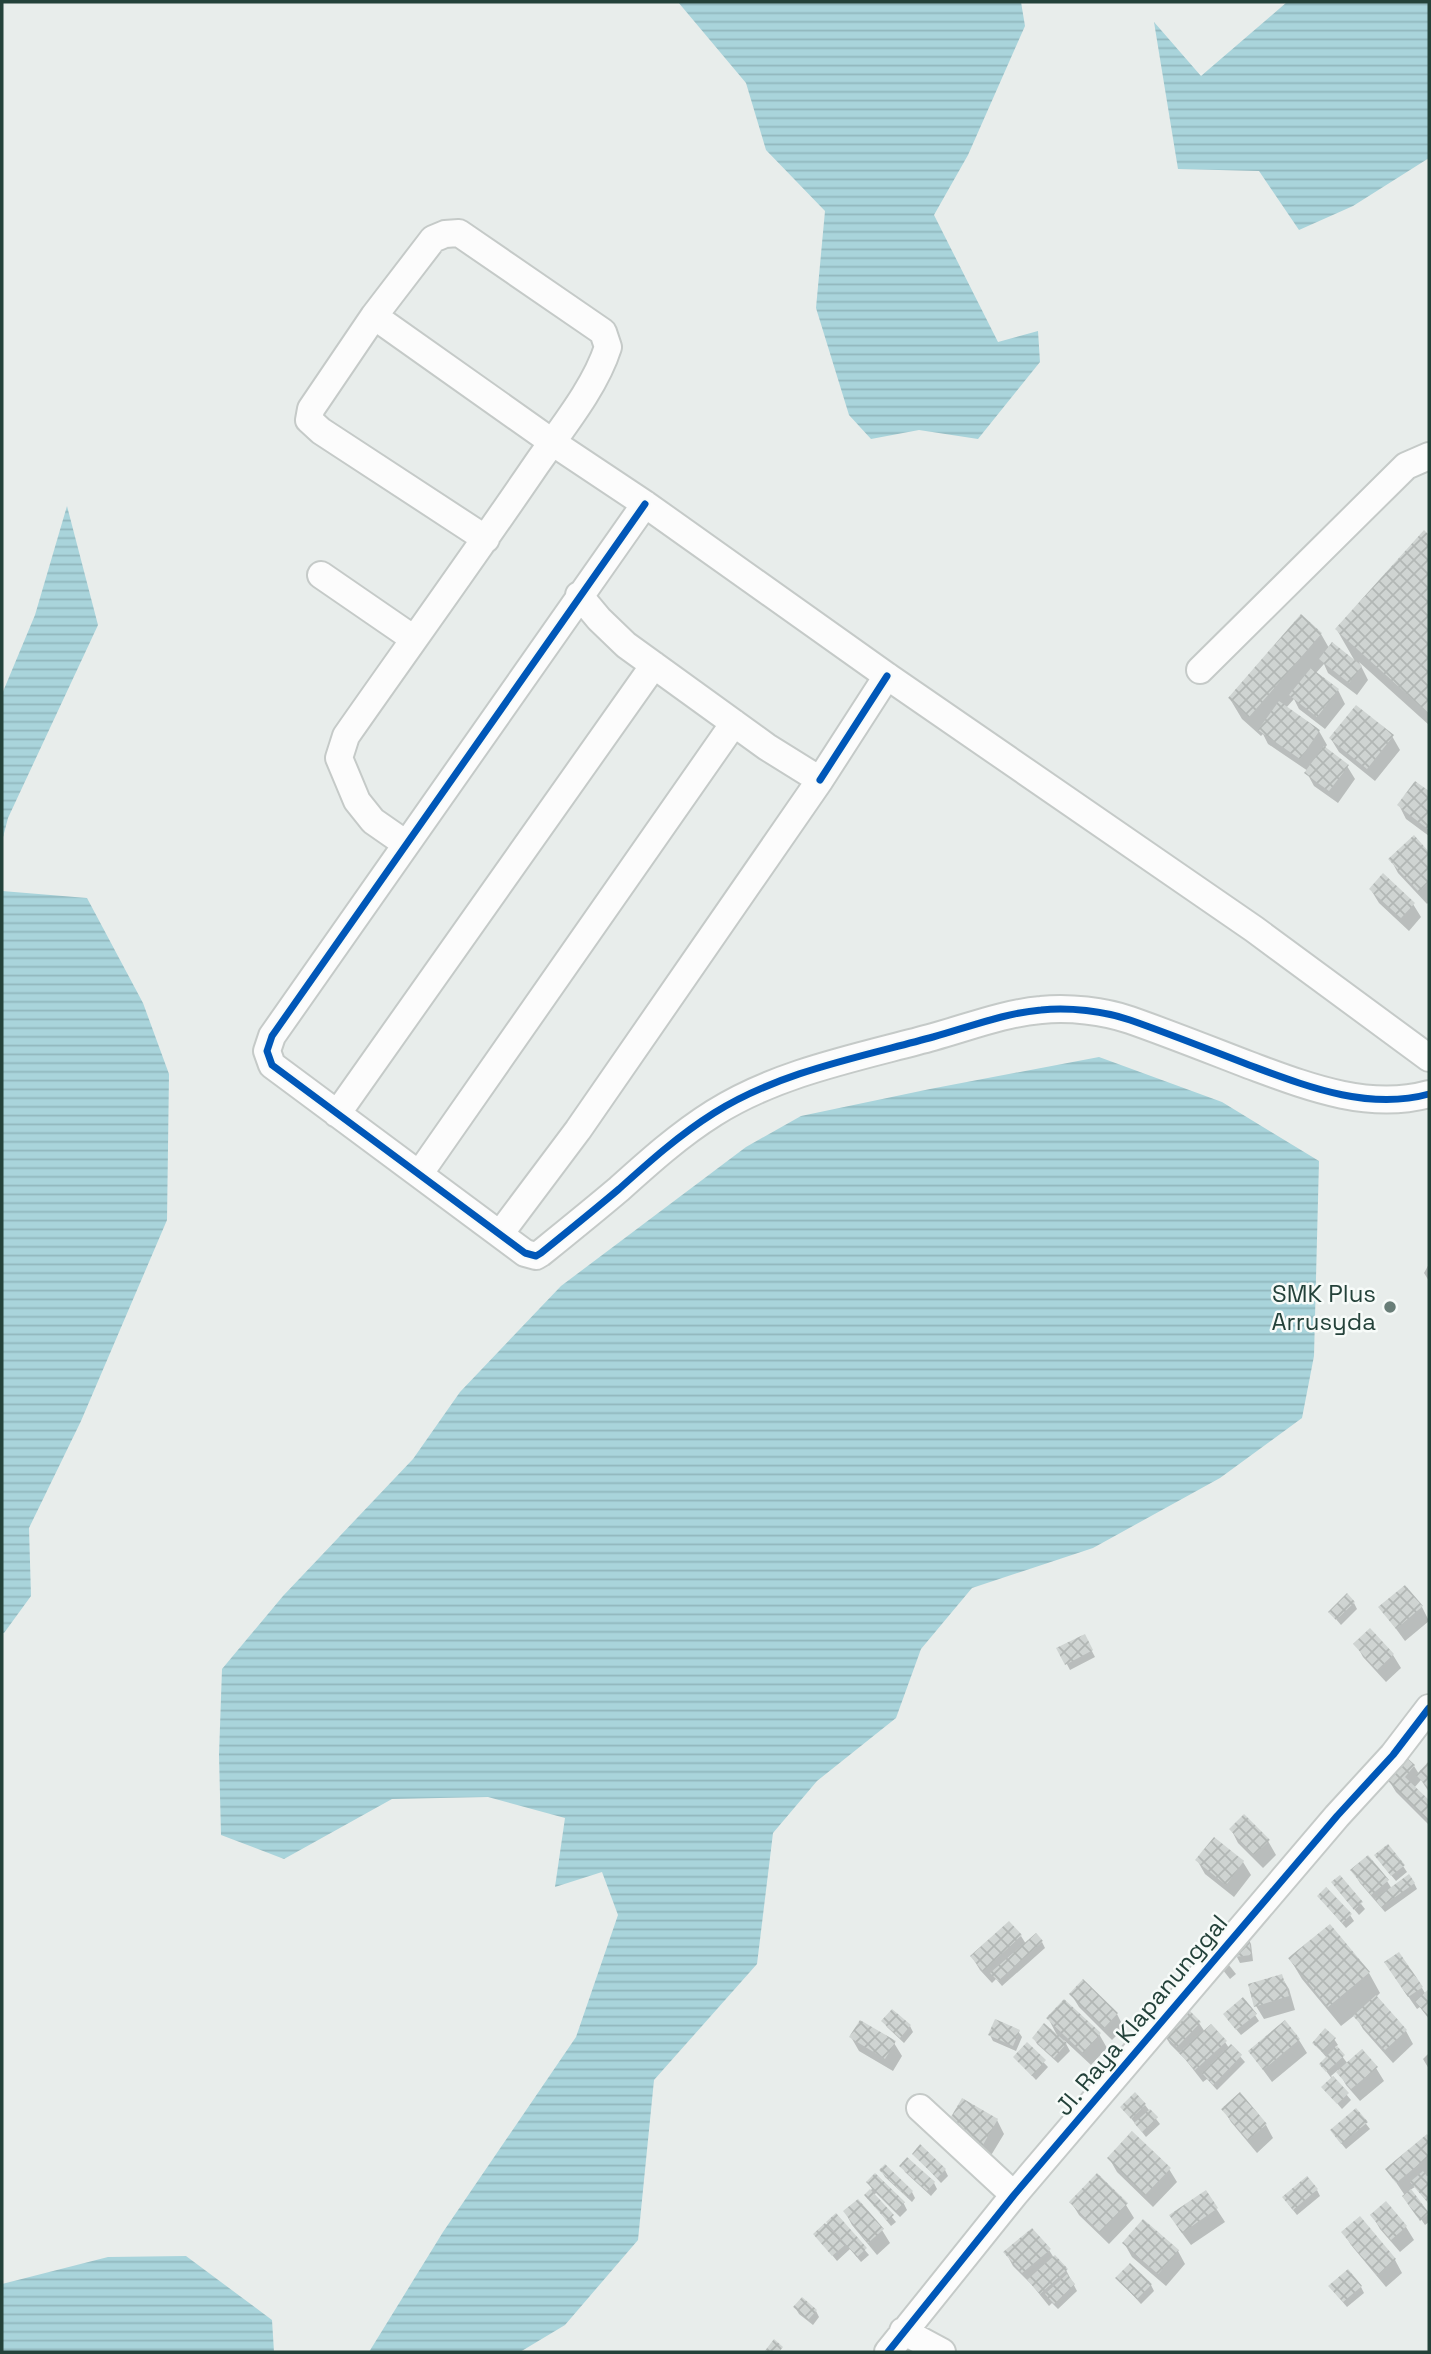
<svg xmlns="http://www.w3.org/2000/svg" width="1431" height="2354" viewBox="0 0 1431 2354" font-family="'Space Grotesk',sans-serif">
  <defs>
    <pattern id="water-rules" width="6" height="5" patternUnits="userSpaceOnUse" patternTransform="scale(1.75)"><rect width="6" height="5" fill="#a9d4db"/><path d="M0 2.5h6" fill="none" stroke="#91b7bd"/></pattern>
    <pattern id="building-cross-hatch" width="8" height="8" patternUnits="userSpaceOnUse" patternTransform="scale(1.75)"><rect width="8" height="8" fill="#cfd4d2"/><path d="M0 0l8 8M0 8l8-8" fill="none" stroke="#b2b7b5"/></pattern>
  </defs>
  <rect width="100%" height="100%" fill="#e8edeb"/>
  <path fill="url(#water-rules)" d="M678,2H1021L1025,26L968,155L934,215L998,342L1038,331L1040,362L978,439L919,430L871,439L849,415L816,308L825,211L766,150L746,83Z
    M1287,2H1429V158L1353,206L1299,230L1259,171L1178,169L1154,22L1201,76Z
    M67,506L98,625L8,818L2,841V694L35,615Z
    M2,891L87,898L143,1003L169,1074L167,1220L81,1421L29,1528L31,1596L4,1633H2Z
    M1099,1057L1222,1102L1319,1161L1314,1356L1302,1418L1220,1478L1093,1548L972,1588L921,1649L896,1718L817,1781L773,1833L757,1964L654,2080L638,2240L565,2325L520,2352H369L443,2232L576,2037L618,1915L602,1872L555,1887L565,1818L488,1797L392,1799L284,1859L221,1835L219,1755L222,1669L283,1596L413,1459L460,1392L561,1286L746,1147L801,1116L930,1089Z
    M186,2256L272,2320L274,2352H2V2284L108,2257Z"/>
  <path fill="#0003" d="M1424,532L1429,537V725L1359,662L1368,680L1357,695L1328,673L1324,664L1316,673L1338,690L1345,704L1325,729L1299,709L1294,699L1286,708L1319,731L1327,745L1324,749L1347,766L1355,779L1338,803L1314,786L1307,773L1308,771L1268,744L1263,734L1261,736L1242,719L1230,699L1321,634L1329,648L1356,663L1337,630Z
    M1392,736L1400,750L1375,781L1339,752L1331,739Z
    M1415,783L1429,794V836L1406,819L1399,805Z
    M1414,838L1429,855V902L1427,904L1398,873L1391,860Z
    M1371,890L1413,904L1421,917L1409,931L1379,903Z
    M1429,1264V1281L1424,1273Z
    M1405,1587L1422,1607L1429,1621L1405,1641L1380,1607Z
    M1354,1603L1357,1609L1341,1625L1330,1612Z
    M1084,1636L1095,1657L1070,1670L1059,1649Z
    M1356,1644L1393,1655L1401,1668L1386,1682L1363,1657Z
    M1429,1764V1792L1421,1780L1414,1788L1429,1802V1825L1396,1792L1388,1779L1414,1766L1419,1774Z
    M1231,1829L1268,1841L1276,1855L1263,1868L1238,1843Z
    M1197,1860L1243,1862L1251,1875L1234,1897L1205,1874Z
    M1380,1862L1403,1866L1407,1872L1396,1881Z
    M1352,1870L1387,1881L1392,1889L1414,1883L1417,1889L1385,1912L1360,1883Z
    M1340,1877L1365,1909L1359,1915L1337,1889Z
    M1319,1897L1350,1915L1354,1921L1346,1928Z
    M1021,1936L1026,1944L1042,1942L1045,1948L1002,1986L996,1979L992,1983L980,1970L972,1957Z
    M1248,1938L1251,1944L1253,1961L1240,1963L1237,1957Z
    M1290,1959L1369,1973L1380,1993L1375,1998L1406,2031L1413,2044L1393,2063L1363,2029L1355,2015L1341,2026L1302,1979Z
    M1225,1960L1236,1974L1230,1979L1219,1965Z
    M1281,1976L1289,1989L1295,2010L1264,2019L1256,2006Z
    M1394,1976L1422,1988L1426,1995L1429,1992V2019L1420,2007L1417,2009Z
    M1071,1994L1117,2014L1124,2028L1112,2040L1079,2007Z
    M1255,2015L1259,2021L1241,2035L1228,2020Z
    M1048,2018L1099,2034L1107,2048L1091,2065L1064,2040L1070,2051L1058,2063L1037,2044L1034,2038L1058,2037Z
    M883,2021L910,2026L913,2032L904,2043L887,2027Z
    M1199,2023L1205,2032L1225,2042L1229,2048L1231,2046L1245,2062L1217,2090L1207,2079L1203,2082L1185,2059L1170,2044L1162,2031Z
    M1018,2031L1022,2037L1016,2051L993,2041L990,2035Z
    M851,2037L894,2043L902,2056L893,2071L859,2051Z
    M1334,2039L1338,2045L1335,2047L1348,2064L1376,2068L1384,2081L1360,2101L1346,2085L1338,2070L1331,2076L1351,2100L1342,2109L1323,2087L1332,2079L1321,2064L1327,2058L1314,2043Z
    M1299,2040L1307,2053L1272,2082L1250,2052Z
    M1027,2045L1048,2067L1036,2080L1015,2058Z
    M1429,2053V2069L1423,2059Z
    M1145,2105L1160,2124L1146,2137L1122,2107Z
    M1223,2109L1266,2125L1273,2138L1257,2153L1231,2122Z
    M1356,2111L1370,2129L1346,2149L1336,2137Z
    M997,2120L1004,2134L987,2162L954,2142Z
    M1427,2137L1429,2140V2175L1426,2178L1429,2182V2204L1415,2187L1410,2190L1429,2216V2222L1425,2225L1387,2169Z
    M914,2154L945,2170L948,2176L941,2183Z
    M1109,2158L1169,2169L1177,2182L1153,2207L1117,2172Z
    M902,2166L934,2183L937,2189L931,2196L905,2172Z
    M881,2170L912,2192L915,2198L912,2202L885,2177Z
    M868,2182L904,2204L907,2210L900,2217L876,2193L874,2195L896,2222L891,2226L866,2195L872,2189Z
    M1317,2190L1320,2196L1297,2215L1288,2204Z
    M1206,2193L1225,2222L1191,2245L1179,2229Z
    M1071,2202L1126,2205L1134,2218L1109,2244L1079,2215Z
    M1386,2203L1406,2227L1414,2240L1400,2252L1380,2229L1372,2215Z
    M845,2212L882,2230L890,2243L877,2255L852,2225Z
    M836,2216L869,2255L861,2262L850,2249L837,2261L815,2234Z
    M1343,2232L1395,2260L1402,2273L1386,2287L1351,2245Z
    M1124,2243L1178,2251L1185,2264L1166,2286L1132,2257Z
    M1049,2250L1054,2258L1066,2270L1077,2291L1058,2309L1052,2303L1049,2306L1032,2285L1013,2266L1006,2253Z
    M1117,2278L1151,2285L1154,2291L1141,2304Z
    M1361,2287L1364,2293L1347,2307L1334,2292Z
    M795,2307L816,2311L819,2317L813,2325L799,2314Z"/>
  <path fill="url(#building-cross-hatch)" d="M1424,530L1429,535V714L1335,629Z
    M1301,614L1322,633L1249,717L1228,698Z
    M1332,642L1362,666L1349,683L1319,659Z
    M1311,668L1339,689L1317,717L1289,695Z
    M1279,701L1320,730L1300,759L1258,730Z
    M1356,705L1394,735L1367,769L1329,738Z
    M1324,746L1349,765L1329,791L1304,773Z
    M1415,781L1429,791V830L1397,805Z
    M1414,835L1429,852V882L1419,892L1388,859Z
    M1383,873L1415,903L1401,918L1369,889Z
    M1405,1585L1423,1606L1396,1629L1378,1607Z
    M1347,1593L1355,1602L1336,1620L1328,1612Z
    M1370,1628L1394,1654L1377,1670L1353,1644Z
    M1085,1634L1093,1650L1065,1665L1056,1648Z
    M1406,1757L1415,1765L1405,1777L1429,1800V1821L1386,1779Z
    M1429,1761V1788L1416,1775Z
    M1244,1814L1270,1840L1254,1855L1229,1829Z
    M1214,1837L1244,1861L1226,1885L1195,1860Z
    M1388,1844L1405,1865L1391,1876L1374,1855Z
    M1368,1855L1389,1880L1371,1895L1350,1870Z
    M1409,1874L1415,1883L1381,1907L1375,1899Z
    M1340,1875L1363,1902L1354,1910L1331,1882Z
    M1326,1887L1352,1914L1342,1923L1317,1896Z
    M1009,1921L1022,1935L983,1971L970,1956Z
    M1330,1924L1370,1972L1328,2007L1288,1958Z
    M1036,1933L1043,1941L998,1981L990,1973Z
    M1249,1936L1251,1955L1235,1957L1233,1939Z
    M1399,1952L1423,1987L1408,1997L1384,1962Z
    M1282,1974L1289,1996L1254,2007L1248,1984Z
    M1083,1979L1118,2013L1104,2028L1069,1994Z
    M1429,1989V2014L1427,2016L1415,2001Z
    M1376,1995L1407,2030L1385,2050L1353,2016Z
    M1243,1997L1257,2014L1236,2030L1223,2014Z
    M1064,1999L1101,2033L1083,2053L1046,2018Z
    M1184,2005L1201,2022L1177,2047L1160,2031Z
    M892,2009L911,2025L900,2038L881,2021Z
    M995,2019L1020,2030L1013,2046L988,2035Z
    M860,2020L896,2041L885,2059L849,2037Z
    M1285,2020L1300,2039L1263,2070L1248,2051Z
    M1044,2023L1067,2043L1054,2058L1032,2038Z
    M1211,2024L1227,2041L1195,2070L1179,2053Z
    M1325,2028L1336,2038L1322,2052L1312,2043Z
    M1027,2042L1046,2060L1032,2076L1013,2057Z
    M1231,2044L1242,2055L1213,2085L1202,2073Z
    M1337,2046L1345,2055L1326,2072L1319,2064Z
    M1362,2049L1378,2067L1351,2089L1336,2072Z
    M1333,2076L1349,2093L1337,2104L1321,2087Z
    M1135,2092L1146,2104L1131,2119L1120,2107Z
    M1240,2092L1267,2124L1248,2140L1221,2109Z
    M962,2098L998,2119L980,2150L944,2129Z
    M1356,2108L1368,2122L1341,2144L1330,2130Z
    M1150,2109L1158,2117L1142,2132L1134,2123Z
    M1132,2131L1171,2168L1145,2195L1107,2158Z
    M1427,2134L1429,2137V2156L1396,2183L1385,2169Z
    M920,2144L946,2169L937,2178L912,2154Z
    M907,2157L935,2182L927,2191L899,2166Z
    M885,2164L913,2191L907,2197L879,2170Z
    M1423,2171L1429,2179V2204L1410,2182Z
    M875,2173L905,2202L896,2212L866,2182Z
    M1097,2173L1128,2203L1100,2232L1069,2202Z
    M1307,2176L1318,2189L1293,2210L1282,2197Z
    M870,2189L894,2215L887,2221L864,2195Z
    M1411,2189L1429,2213L1420,2221L1402,2196Z
    M1206,2190L1218,2208L1182,2233L1169,2215Z
    M858,2199L884,2229L868,2243L843,2211Z
    M1386,2201L1407,2226L1391,2240L1370,2215Z
    M836,2213L867,2248L857,2257L826,2222Z
    M1360,2216L1396,2259L1377,2275L1341,2232Z
    M1143,2219L1179,2250L1158,2274L1122,2243Z
    M825,2223L845,2245L832,2256L813,2234Z
    M1032,2228L1051,2249L1022,2273L1003,2252Z
    M1055,2255L1068,2269L1040,2294L1027,2280Z
    M1130,2263L1152,2284L1137,2299L1115,2278Z
    M1348,2269L1362,2286L1343,2302L1328,2286Z
    M1067,2274L1075,2284L1054,2304L1045,2294Z
    M802,2297L817,2310L808,2320L793,2307Z
    M774,2339L783,2347L779,2352H764Z"/>
  <g fill="none" stroke-linecap="round" stroke-linejoin="round">
    <defs>
      <path id="minor" d="M374,316L552,442L645,504L887,676L1254,929L1429,1058
        M645,504L272,1036L267,1051L272,1065L525,1253L536,1256L541,1253C567,1232 593,1211 619,1189C649,1162 679,1135 714,1113C779,1072 860,1057 933,1037C969,1027 1005,1013 1041,1010C1069,1007 1104,1011 1130,1020C1170,1034 1210,1050 1249,1065C1306,1086 1368,1111 1429,1094
        M321,575L414,639
        M1200,670L1406,466L1429,456
        M820,780L887,676
        M406,844L373,821L357,801L339,758L346,736C409,646 474,556 536,465C561,429 595,388 608,347L603,332L459,233L445,234L433,239L374,316L311,409L309,420L321,431L486,539
        M337,1114L654,665
        M420,1173L734,723
        M500,1234L578,1130L820,780L767,747L626,645L599,619L579,595
        M920,2108L1014,2195
        M903,2331L942,2352
        M888,2352L1014,2195L1337,1816L1393,1755L1429,1708"/>
    </defs>
    <use href="#minor" stroke="#c5cac8" stroke-width="30"/>
    <use href="#minor" stroke="#fcfcfc" stroke-width="26"/>
    <defs>
      <path id="cycleway" d="M645,504L272,1036L267,1051L272,1065L525,1253L536,1256L541,1253C567,1232 593,1211 619,1189C649,1162 679,1135 714,1113C779,1072 860,1057 933,1037C969,1027 1005,1013 1041,1010C1069,1007 1104,1011 1130,1020C1170,1034 1210,1050 1249,1065C1306,1086 1368,1111 1429,1094
        M820,780L887,676
        M888,2352L1014,2195L1337,1816L1393,1755L1429,1708"/>
    </defs>
    <use href="#cycleway" stroke="#f7fbf9" stroke-width="11"/>
    <use href="#cycleway" stroke="#0057b8" stroke-width="7"/>
  </g>
  <circle fill="#697e78" stroke="#f7fbf9" stroke-width="2.5" cx="1390" cy="1307" r="7"/>
  <g text-anchor="middle" dominant-baseline="central" stroke-width="5" stroke-linejoin="round" paint-order="stroke">
    <g font-size="24" fill="#24423a" stroke="#f7fbf9" text-anchor="end">
      <text x="1376" y="1293">SMK Plus<tspan x="1376" dy="28">Arrusyda</tspan></text>
    </g>
    <g font-size="24" fill="#24423a" stroke="#f7fbf9">
      <text transform="translate(1141 2015) rotate(-50)">Jl. Raya Klapanunggal</text>
    </g>
  </g>
  <rect width="1431" height="2354" fill="none" stroke="#24423a" stroke-width="7"/>
</svg>
